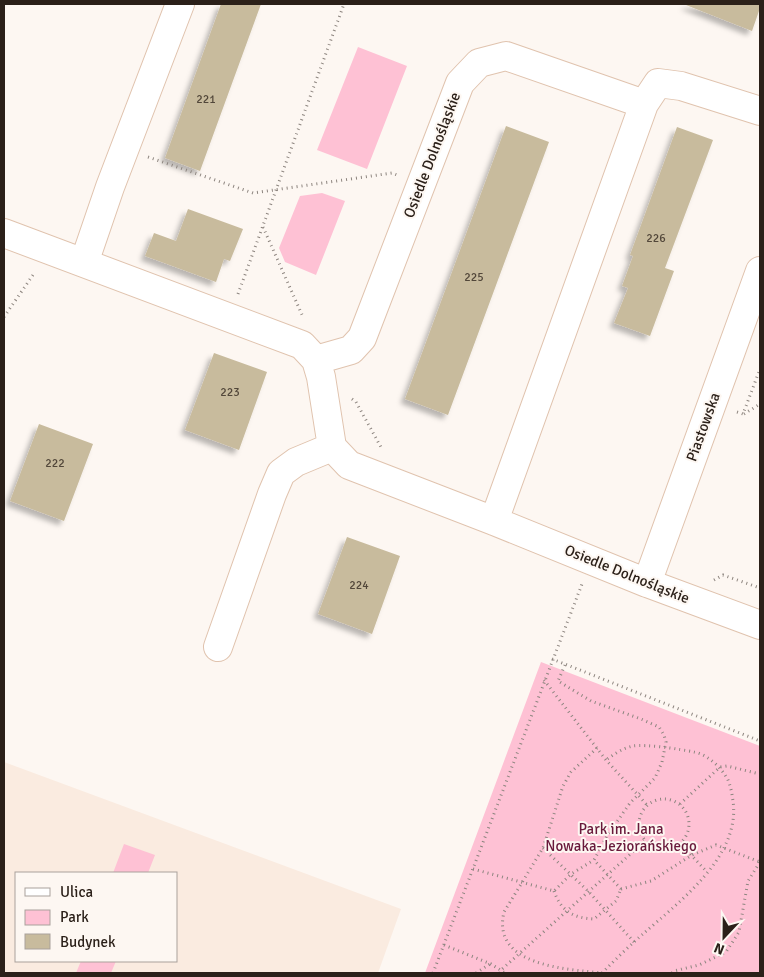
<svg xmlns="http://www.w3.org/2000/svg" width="764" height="977" viewBox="0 0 764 977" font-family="Signika,sans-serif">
  <defs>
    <filter id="shadow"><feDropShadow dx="-4.5" dy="4.5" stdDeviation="2.5" flood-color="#0004"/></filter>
  </defs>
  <rect width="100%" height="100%" fill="#fdf7f2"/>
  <path fill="#faebe0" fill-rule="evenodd" d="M4,762L401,909L378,973H4ZM16,873H176V961H16Z"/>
  <path fill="#fec1d4" d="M358,47L407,66L367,169L317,150Z
    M322,193L345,201L316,275L285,262L279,248L300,196Z
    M541,662L760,746V973H425Z
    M124,844L155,855L148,873H113Z
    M81,961H116L111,973H76Z"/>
  <path fill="#c8bb9d" filter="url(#shadow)" d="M221,4H261L200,171L165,158Z
    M686,4H760V8L752,31L686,5Z
    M506,126L549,142L448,415L405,399Z
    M677,127L713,140L665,268L674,271L650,336L614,323L628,288L622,286L633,256L630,255Z
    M188,209L243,229L230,261L224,259L216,282L145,256L154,233L176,241Z
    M214,353L267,372L239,450L185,430Z
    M39,424L93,444L64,521L10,501Z
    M347,537L400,556L372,634L318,614Z"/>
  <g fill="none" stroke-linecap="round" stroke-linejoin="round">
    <defs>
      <path id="street" d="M4,233L302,345L316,360L321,377L332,447L349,465L494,521L647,583L760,625
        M84,263L110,187L180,4
        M316,360L351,350L362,338L460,83L479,63L506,56L644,104
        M494,521L644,104L658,83L681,86L760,111
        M647,583L760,271
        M218,647L272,494L281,473L296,462L332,447"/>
    </defs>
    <use href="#street" stroke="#e0c3ae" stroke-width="30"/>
    <path stroke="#8d857f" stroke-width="3" stroke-dasharray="1 4" stroke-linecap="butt" d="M148,157L253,193L392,173L397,175
      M263,227L303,317
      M238,294L344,4
      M4,317L35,272
      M352,399L356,402L382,449
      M737,412L743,414L760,369
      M744,414L760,404
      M714,580L723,575L760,588
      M552,659L760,741
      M565,665L558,681L591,701L641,719L659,727L664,735L666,742L662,762L655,778L630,803L607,836L594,860L621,889
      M544,680L606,760L647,805
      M597,748L571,772L563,786L543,848L504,912C491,966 566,969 602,973C615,960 629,946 643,934C679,902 741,856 733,801C732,794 731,787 728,780C722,768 707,754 694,752C679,749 647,744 633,746C623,748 614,754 606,760
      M639 824a25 25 0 1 1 50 0a25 25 0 1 1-50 0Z
      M680,804L720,767L727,766L760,774
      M680,843L707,872
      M543,848L589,892L634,942
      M473,869L554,891L571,874L594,860
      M621,889L651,881L692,855L716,845L760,862
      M554,891C561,911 573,918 594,919L616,901L621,889
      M444,945L491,964L505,973
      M433,973L582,584
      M476,973L490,964
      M500,973L501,970L645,841
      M672,973L674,971L699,965L726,952L739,932L748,881L760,862"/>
    <use href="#street" stroke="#fff" stroke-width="28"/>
  </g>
  <g text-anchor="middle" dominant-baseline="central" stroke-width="4" stroke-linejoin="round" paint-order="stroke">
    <g font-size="12" fill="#52473a">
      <text x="206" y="99">221</text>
      <text x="656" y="238">226</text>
      <text x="474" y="277">225</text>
      <text x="230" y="392">223</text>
      <text x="55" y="463">222</text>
      <text x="359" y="585">224</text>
    </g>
    <g font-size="15" fill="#2b2019" stroke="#fdf7f2">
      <text transform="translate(432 155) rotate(-69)">Osiedle Dolnośląskie</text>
      <text transform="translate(703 427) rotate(-70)">Piastowska</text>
      <text transform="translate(627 574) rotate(22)">Osiedle Dolnośląskie</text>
    </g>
    <g font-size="15" fill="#69193b" stroke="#fdf7f2">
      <text x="621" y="829">Park im. Jana<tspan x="621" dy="17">Nowaka-Jeziorańskiego</tspan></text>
    </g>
  </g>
  <rect width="764" height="977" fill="none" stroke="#2b2019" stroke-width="10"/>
  <rect x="15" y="872" width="162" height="90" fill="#fdf7f2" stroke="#a9a19b"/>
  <rect x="25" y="888" width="25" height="8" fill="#ffffff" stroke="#a9a19b"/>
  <text x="60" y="897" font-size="15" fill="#2b2019">Ulica</text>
  <rect x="25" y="910" width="25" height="15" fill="#fec1d4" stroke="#a9a19b"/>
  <text x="60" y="922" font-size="15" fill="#2b2019">Park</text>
  <rect x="25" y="934" width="25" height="15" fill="#c8bb9d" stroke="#a9a19b"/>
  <text x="60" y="947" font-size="15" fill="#2b2019">Budynek</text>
  <g transform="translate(724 937) rotate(202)" stroke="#fdf7f2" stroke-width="4" paint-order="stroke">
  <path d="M0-4L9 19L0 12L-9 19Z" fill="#2b2019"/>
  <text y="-8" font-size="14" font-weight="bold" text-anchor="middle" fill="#2b2019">N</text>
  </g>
</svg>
